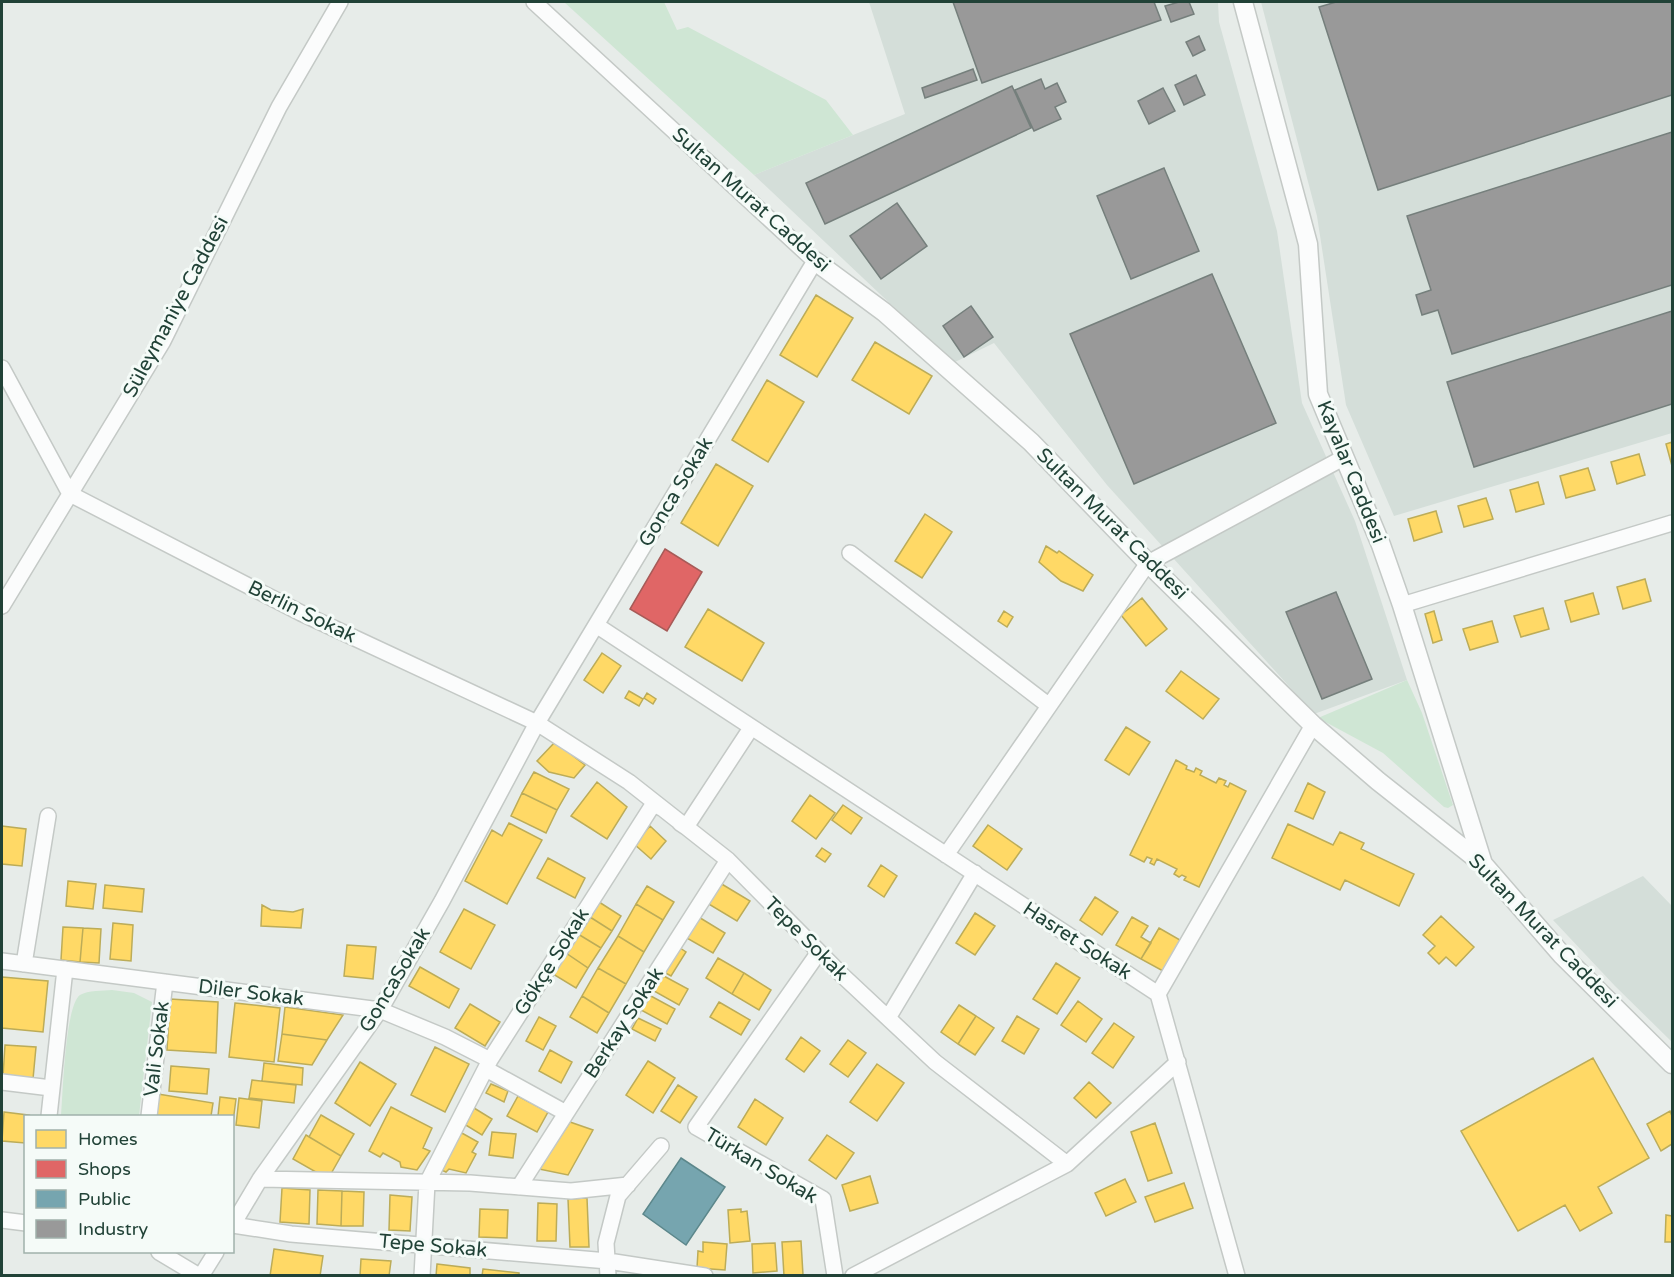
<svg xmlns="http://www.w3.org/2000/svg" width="1674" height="1277" viewBox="0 0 1674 1277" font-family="'Varela Round',sans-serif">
  <rect width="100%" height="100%" fill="#e7ece9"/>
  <path fill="#d4ded9" d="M869,2H1218L1219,22L1277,231L1302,403L1355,521L1407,680L1314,714L1107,485L994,343L953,363L754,175L905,114Z
    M1261,2H1672V433L1394,516L1346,405L1317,216Z
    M1643,876L1672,906V1042L1615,986L1553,920Z"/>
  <path fill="#cfe6d4" d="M564,2H664L677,30L688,27L826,100L853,135L754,175Z
    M1407,680L1422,713L1453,805L1448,808L1444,807L1383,753L1318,718Z
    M112,990L134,993L152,1002L139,1116H61C63,1094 65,1006 80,995C88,990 103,991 112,990Z"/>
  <path fill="#ffd966" stroke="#bcac58" stroke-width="1.5" d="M816,295L853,318L817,377L780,355Z
    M875,342L932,376L909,414L852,380Z
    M767,380L804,402L768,462L732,440Z
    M1672,442V466L1666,444Z
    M1639,454L1645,475L1617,484L1611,462Z
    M716,464L753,486L718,546L681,523Z
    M1588,468L1595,490L1566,498L1560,476Z
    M1538,482L1544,504L1516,512L1510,490Z
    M1486,498L1493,519L1464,527L1458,506Z
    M1436,511L1442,532L1414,541L1408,519Z
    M925,514L952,532L922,578L895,561Z
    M1046,546L1057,553L1059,551L1093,575L1083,591L1061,581L1039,562Z
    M1645,579L1651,601L1623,609L1617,587Z
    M1593,593L1599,614L1571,622L1565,601Z
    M1142,598L1167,629L1146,646L1121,615Z
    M1543,608L1549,629L1521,637L1514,616Z
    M708,609L764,643L742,681L685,647Z
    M1004,611L1013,617L1007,627L998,621Z
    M1434,611L1442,640L1433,643L1425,614Z
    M1492,621L1498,642L1470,650L1463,629Z
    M602,653L621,666L603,693L584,680Z
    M1181,671L1219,699L1203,719L1166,691Z
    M629,691L643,699L639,706L625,698Z
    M647,693L656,699L653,704L644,698Z
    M1126,727L1150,742L1129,775L1105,760Z
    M555,742L585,765L574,778L549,772L537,761Z
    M1176,760L1187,766L1186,769L1194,772L1196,768L1202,771L1200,775L1216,783L1219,778L1226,781L1224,785L1228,787L1230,783L1246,791L1199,887L1184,880L1186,877L1182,875L1179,877L1174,874L1177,869L1157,859L1154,865L1150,863L1152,859L1147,857L1144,862L1130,855Z
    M534,772L569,789L557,810L522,793Z
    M597,782L627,807L607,839L571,816Z
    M1308,783L1325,792L1313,819L1295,811Z
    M522,793L557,810L546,833L511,816Z
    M810,795L835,813L816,839L792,821Z
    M843,805L862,818L851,834L832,820Z
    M509,823L542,840L507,904L465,881L492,830L502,836Z
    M1288,824L1333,845L1340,832L1364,843L1361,849L1414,874L1399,906L1345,880L1340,890L1272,858Z
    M988,825L1022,849L1007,870L973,846Z
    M2,826L26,829L22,866L2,864Z
    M650,826L666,841L651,859L634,844Z
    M822,848L831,854L825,862L816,856Z
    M548,858L585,878L575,898L537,878Z
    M881,865L897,876L884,897L868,886Z
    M68,881L96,884L93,909L66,906Z
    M720,883L750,901L737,921L707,903Z
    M105,885L144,889L142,912L103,908Z
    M647,886L674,902L663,920L636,904Z
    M1095,897L1118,912L1102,935L1080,920Z
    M599,902L621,916L612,931L590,917Z
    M636,904L663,920L644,952L618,936Z
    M262,905L271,910L293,912L303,909L301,928L261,926Z
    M464,909L495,925L471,969L440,952Z
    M975,913L995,926L975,955L956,943Z
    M697,916L725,933L713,953L685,937Z
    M1441,916L1474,947L1456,966L1446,957L1439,964L1428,953L1435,946L1423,935Z
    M590,917L612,931L601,948L578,934Z
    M1132,917L1148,926L1141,937L1151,943L1141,959L1116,945Z
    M113,923L133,925L131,961L110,959Z
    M63,927L83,928L80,962L61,960Z
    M83,928L101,929L99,963L80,962Z
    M1159,928L1180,940L1163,971L1141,959Z
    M578,934L601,948L588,968L566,953Z
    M618,936L644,952L626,984L598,968Z
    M347,945L376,947L373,979L344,976Z
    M677,946L686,952L671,976L662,971Z
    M566,953L588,968L576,988L553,974Z
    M718,958L744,973L732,994L706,978Z
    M1056,963L1080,978L1057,1014L1033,999Z
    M420,967L459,989L449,1008L409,986Z
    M598,968L626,984L609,1013L582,996Z
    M744,973L771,990L759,1010L732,994Z
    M662,975L688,989L679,1005L654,991Z
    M2,977L48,981L43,1032L2,1028Z
    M649,995L675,1009L667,1024L641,1010Z
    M582,996L609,1013L597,1033L570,1017Z
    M170,999L218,1002L216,1053L167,1050Z
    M1078,1001L1102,1019L1086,1042L1061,1025Z
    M719,1002L750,1020L741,1035L710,1017Z
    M235,1003L280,1008L274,1062L229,1057Z
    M470,1004L500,1022L485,1046L455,1028Z
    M959,1005L976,1016L958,1044L941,1032Z
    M285,1007L343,1015L327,1040L282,1034Z
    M976,1016L994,1028L975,1055L958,1044Z
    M1017,1016L1039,1029L1024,1054L1002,1041Z
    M539,1017L556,1026L543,1050L526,1041Z
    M638,1018L661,1029L655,1041L632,1029Z
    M1114,1023L1134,1037L1113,1068L1092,1053Z
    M282,1034L327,1040L312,1065L278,1061Z
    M801,1037L820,1051L804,1072L786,1059Z
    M848,1040L866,1053L848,1077L830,1064Z
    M5,1045L36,1047L33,1079L3,1076Z
    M435,1047L469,1064L445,1112L411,1095Z
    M550,1050L572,1062L561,1083L539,1071Z
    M1593,1058L1649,1158L1598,1187L1612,1213L1580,1231L1565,1205L1518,1231L1461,1131Z
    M648,1061L675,1078L653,1113L626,1095Z
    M360,1062L396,1084L370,1126L335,1103Z
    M264,1063L303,1068L302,1085L262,1081Z
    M877,1064L904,1083L877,1121L850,1102Z
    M171,1066L209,1069L207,1094L169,1091Z
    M252,1080L296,1085L294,1103L249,1098Z
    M1089,1082L1111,1103L1096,1118L1074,1098Z
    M491,1084L508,1091L504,1102L486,1093Z
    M678,1085L697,1097L680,1123L661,1111Z
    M158,1094L213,1103L211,1116H154Z
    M518,1096L548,1112L537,1132L507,1116Z
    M220,1097L236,1099L233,1122L232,1116H218Z
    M239,1098L262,1101L259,1128L236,1125Z
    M755,1099L783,1118L766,1145L738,1127Z
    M391,1107L432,1128L423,1148L430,1151L417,1170L401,1167L400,1162L383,1153L380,1157L369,1151Z
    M474,1108L492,1119L482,1135L464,1124Z
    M1670,1111L1672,1116V1144L1661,1151L1647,1124Z
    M4,1112L28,1115L26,1116L25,1143L2,1141Z
    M321,1115L354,1134L341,1156L309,1137Z
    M570,1122L593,1130L568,1175L539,1169Z
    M1155,1123L1172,1173L1148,1181L1131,1132Z
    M460,1132L478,1142L472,1152L476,1154L466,1173L449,1169L446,1172L439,1169Z
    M492,1132L516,1134L513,1158L489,1155Z
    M306,1135L341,1156L328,1179L293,1159Z
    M827,1135L854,1153L836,1179L809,1160Z
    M870,1176L878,1203L850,1211L842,1185Z
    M1125,1179L1136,1202L1106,1216L1095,1193Z
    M1184,1183L1193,1208L1155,1222L1145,1197Z
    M282,1188L310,1190L309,1224L280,1222Z
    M318,1190L342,1191L341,1226L317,1224Z
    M342,1191L364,1192L363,1226H341Z
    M390,1195L412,1197L410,1231L389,1230Z
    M587,1198L589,1247H570L568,1199Z
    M538,1203L557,1204L556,1241H537Z
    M480,1209L508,1210L507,1238L479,1237Z
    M741,1209V1212L747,1211L750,1241L730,1243L728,1210Z
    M1666,1215L1672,1216V1242H1665Z
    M801,1241L803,1275L784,1276L782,1242Z
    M703,1242L727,1244L725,1270L697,1268L698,1251L703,1252Z
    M775,1243L777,1271L753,1273L752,1244Z
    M274,1249L323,1256L320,1276H270Z
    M361,1259L391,1261L389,1276H360Z
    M437,1264L470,1268V1276H436Z
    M483,1269L519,1273V1276H482Z"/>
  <path fill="#e06666" stroke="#a75b58" stroke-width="1.5" d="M665,549L702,572L667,631L630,609Z"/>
  <path fill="#76a5af" stroke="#5c878b" stroke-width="1.5" d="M681,1158L725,1187L686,1245L643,1214Z"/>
  <path fill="#999" stroke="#757f7c" stroke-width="1.5" d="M953,2H1154L1161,20L982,83Z
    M1179,2H1189L1194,14L1171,22L1165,6Z
    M1336,2H1672V95L1378,190L1319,7Z
    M1199,36L1205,50L1193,56L1186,42Z
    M973,69L977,80L925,98L922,88Z
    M1196,75L1205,95L1184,105L1175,85Z
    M1041,79L1045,89L1057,83L1066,102L1055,107L1061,119L1034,131L1015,90Z
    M1012,86L1031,128L825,224L806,183Z
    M1163,88L1175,111L1149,124L1138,101Z
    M1672,132V285L1452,354L1438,310L1422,315L1416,295L1431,290L1407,216Z
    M1164,168L1199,251L1131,279L1097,196Z
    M897,203L927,246L881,279L850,236Z
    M1212,274L1276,423L1134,484L1070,334Z
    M971,306L993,337L964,357L943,326Z
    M1672,311V404L1474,467L1447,382Z
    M1336,592L1372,679L1322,699L1286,612Z"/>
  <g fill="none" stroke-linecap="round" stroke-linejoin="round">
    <defs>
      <path id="minor" d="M2,368L70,494
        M70,494L301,613L537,723L629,782L728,860L843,976L935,1062L1067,1164
        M850,553L1048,705
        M1402,605L1672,523
        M2,606L163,341L279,107L340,2
        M596,625L1158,994L1237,1276
        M680,823L686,827L751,728
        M946,855L1148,563L1345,457
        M819,952L696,1127L823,1199L835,1276
        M2,961L380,1010L445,1037L490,1060
        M24,964L48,816
        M1158,994L1313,725
        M888,1018L975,873
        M486,1069L566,1113
        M2,1082L51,1088
        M49,1116L65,969
        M149,1116L165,982
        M260,1179L470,1183L571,1191L628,1185
        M519,1187L728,860
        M2,1220L26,1223
        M233,1225L291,1234L608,1261L705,1276
        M232,1226L260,1179L380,1010L442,901L537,723L815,261L534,2
        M159,1252L199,1276
        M201,1276L216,1252
        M422,1276L427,1183L490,1060L654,803L661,808
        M608,1276L606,1243L618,1196L661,1146
        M853,1276L1067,1164L1178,1062"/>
      <path id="tertiary" d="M1243,2L1308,244L1318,394L1381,545L1402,605L1483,864
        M815,261L884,312L1031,442L1148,563L1313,725L1378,781L1483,864L1562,955L1672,1064"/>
    </defs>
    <use href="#minor" stroke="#c4c9c6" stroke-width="18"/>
    <use href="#tertiary" stroke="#c4c9c6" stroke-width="21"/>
    <use href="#minor" stroke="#fbfcfc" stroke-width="15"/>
    <use href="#tertiary" stroke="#fbfcfc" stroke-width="18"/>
  </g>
  <g text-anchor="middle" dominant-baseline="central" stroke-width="6" stroke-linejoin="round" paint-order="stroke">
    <g font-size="20" fill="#214237" stroke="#f5fbf8">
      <text transform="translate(751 200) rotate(42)">Sultan Murat Caddesi</text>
      <text transform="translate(176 307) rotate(-62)">Süleymaniye Caddesi</text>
      <text transform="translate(1351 472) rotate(68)">Kayalar Caddesi</text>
      <text transform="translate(676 492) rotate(-59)">Gonca Sokak</text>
      <text transform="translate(1112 524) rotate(45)">Sultan Murat Caddesi</text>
      <text transform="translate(302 612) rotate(26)">Berlin Sokak</text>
      <text transform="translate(1543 931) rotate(46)">Sultan Murat Caddesi</text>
      <text transform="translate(806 939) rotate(45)">Tepe Sokak</text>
      <text transform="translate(1077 941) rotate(33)">Hasret Sokak</text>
      <text transform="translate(552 962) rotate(-58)">Gökçe Sokak</text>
      <text transform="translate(395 980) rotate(-59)">GoncaSokak</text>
      <text transform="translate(251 993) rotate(7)">Diler Sokak</text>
      <text transform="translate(624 1023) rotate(-57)">Berkay Sokak</text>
      <text transform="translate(157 1049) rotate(-83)">Vali Sokak</text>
      <text transform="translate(761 1166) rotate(31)">Türkan Sokak</text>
      <text transform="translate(433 1246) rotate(5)">Tepe Sokak</text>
    </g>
  </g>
  <rect width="1674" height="1277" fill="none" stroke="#214237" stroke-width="6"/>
  <rect x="24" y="1115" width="210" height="138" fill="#f5fbf8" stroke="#a0b1ab" stroke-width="1.5"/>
  <rect x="36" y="1130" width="30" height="18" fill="#ffd966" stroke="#a0b1ab" stroke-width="1.5"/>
  <text x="78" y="1145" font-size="18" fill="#214237">Homes</text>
  <rect x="36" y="1160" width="30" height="18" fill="#e06666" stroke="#a0b1ab" stroke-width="1.5"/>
  <text x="78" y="1175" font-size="18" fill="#214237">Shops</text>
  <rect x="36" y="1190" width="30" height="18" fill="#76a5af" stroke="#a0b1ab" stroke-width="1.5"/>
  <text x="78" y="1205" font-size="18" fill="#214237">Public</text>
  <rect x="36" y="1220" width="30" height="18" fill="#999999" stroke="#a0b1ab" stroke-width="1.5"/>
  <text x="78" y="1235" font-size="18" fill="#214237">Industry</text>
</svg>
